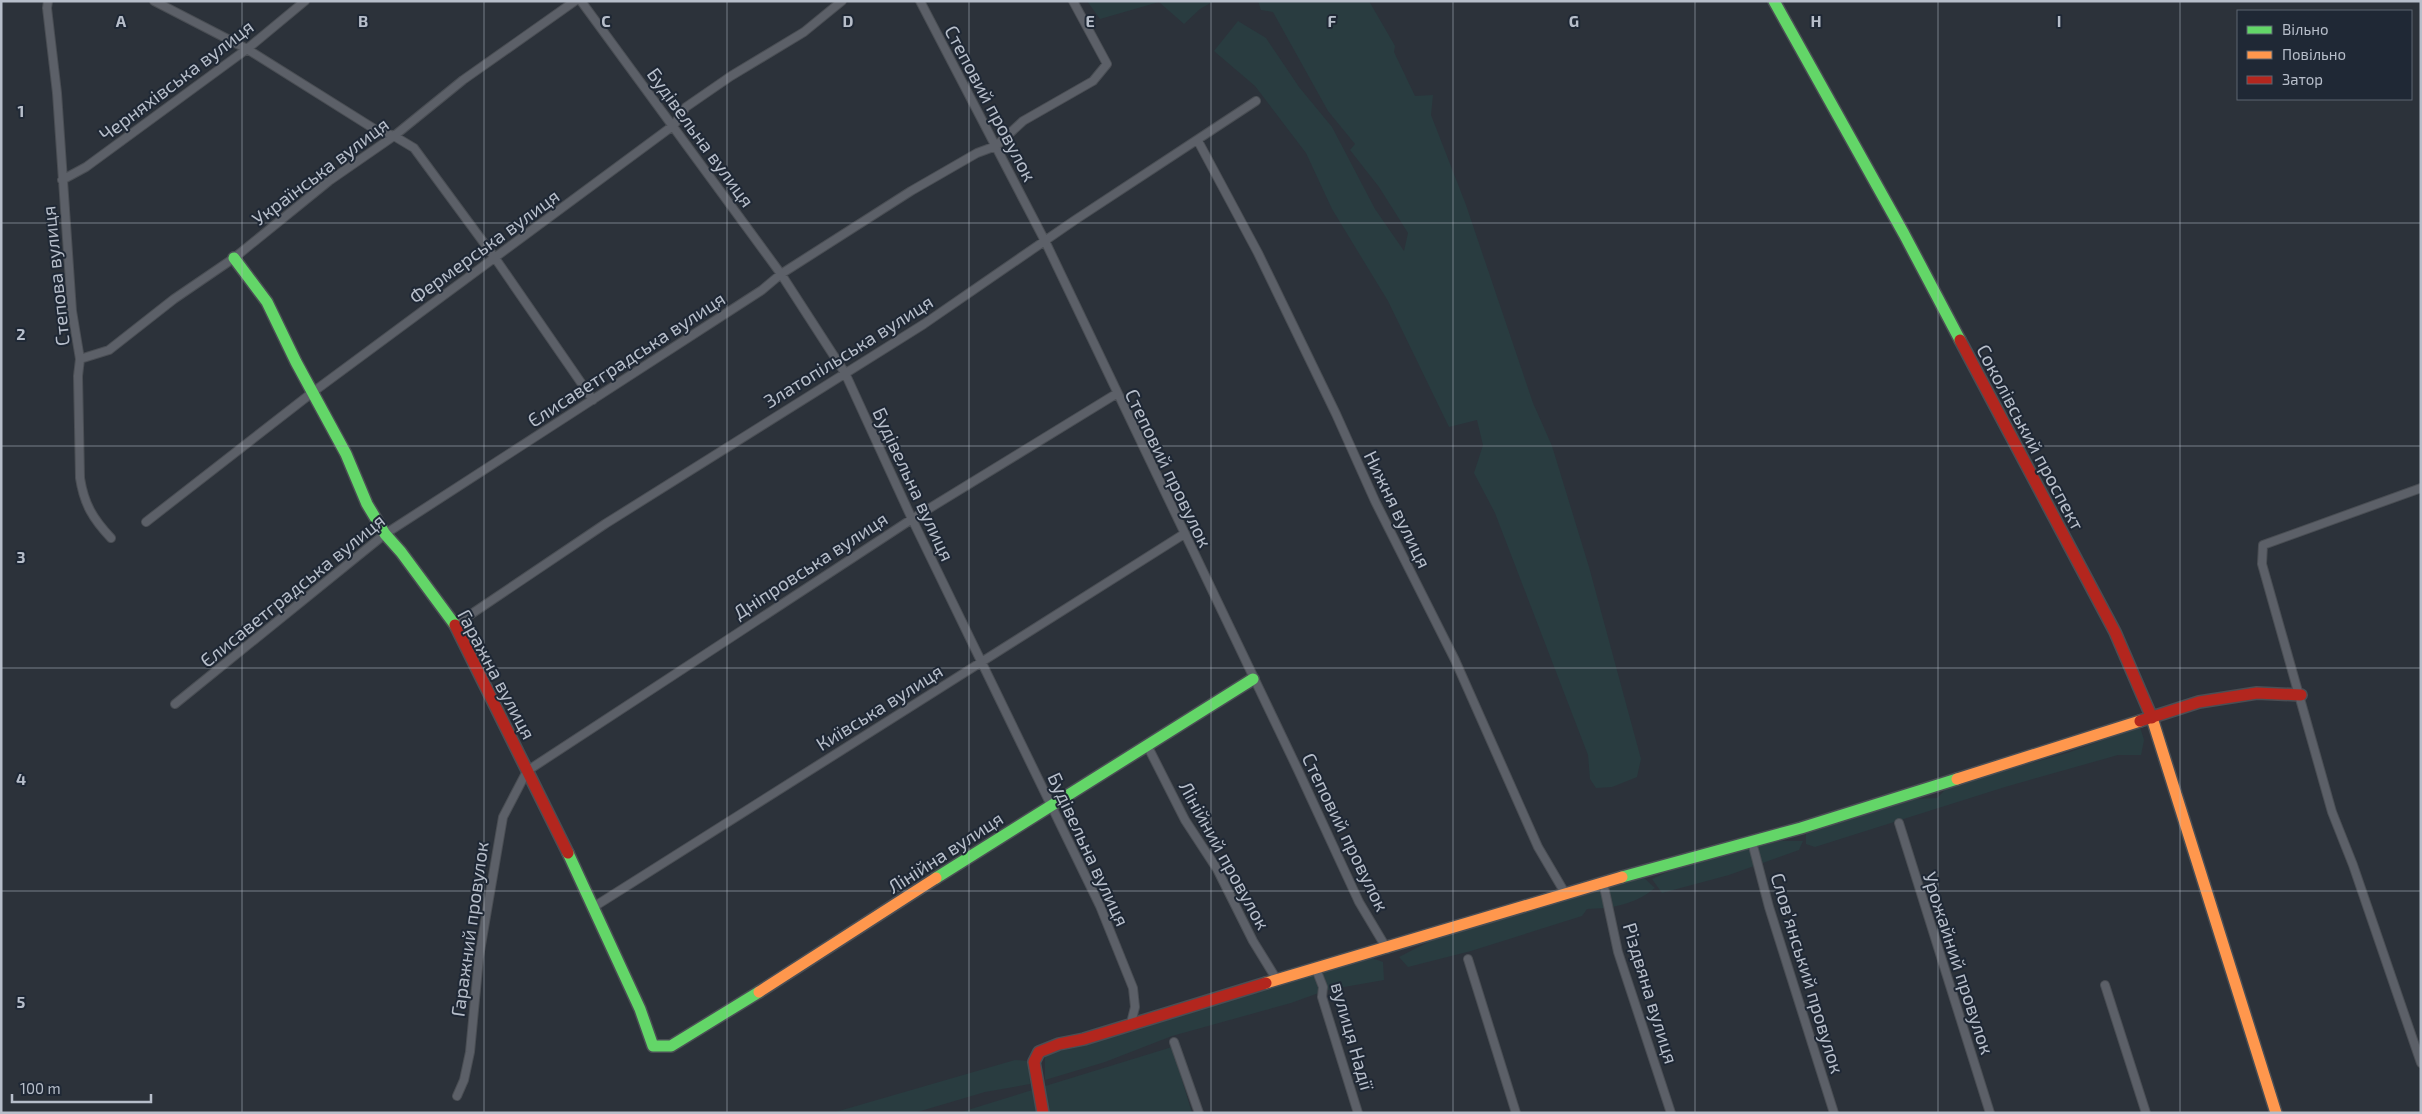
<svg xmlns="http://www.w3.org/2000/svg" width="2422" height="1114" viewBox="0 0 2422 1114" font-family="'Exo 2',sans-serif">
  <rect width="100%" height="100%" fill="#2c323a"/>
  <path fill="#293c40" d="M1087,1H1214L1200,9L1184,24L1159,2L1100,19Z
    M1258,1H1369L1395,46L1394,52L1415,96L1433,95L1431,115L1466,205L1533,403L1552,446L1589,567L1641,759L1637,777L1612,787L1596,788L1590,779L1588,755L1495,513L1474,473L1483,445L1477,420L1449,427L1388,301L1332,209L1306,153L1255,86L1214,51L1238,21L1266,38L1299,87L1332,127L1375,209L1404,251L1408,233L1379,187L1350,150L1355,144L1328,111L1273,12L1261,10Z
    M2140,727L2144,740L2141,755H2118L2005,787L1815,847L1806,844V834L1911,799L1937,798L1948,787L2070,752Z
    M1780,841H1803L1799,850L1729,875L1662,893L1652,879L1678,867Z
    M1641,875L1655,888C1634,905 1613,908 1587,909L1582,916L1471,951L1408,967L1399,957L1434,939Z
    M1372,958L1383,962L1384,980L1327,990L1291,1003L1172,1036L1105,1062L1045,1080V1056L1060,1050Z
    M1172,1047L1192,1113H958Z
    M1015,1060L1029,1061L1030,1084L985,1092L914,1113H832Z"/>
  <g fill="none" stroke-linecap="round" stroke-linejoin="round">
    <defs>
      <path id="street" d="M48,1L47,8L57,93L72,311L80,359L78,376L80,478C84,504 93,519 111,538
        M154,1L247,49L376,130L394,136L414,148L495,258L593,400
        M581,1L781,274L845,373L912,519L1100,906L1133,988L1135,1007L1131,1023
        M920,1L1045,241L1298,770L1359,902L1387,949
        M1198,141L1258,253L1336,414L1375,501L1455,660L1538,847L1565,893
        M62,180L86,167L247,49L305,1
        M80,359L109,350L174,299L234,258L329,181L394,136L463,80L575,1
        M2421,488L2263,545L2262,564L2332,812L2353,865L2421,1063
        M146,522L313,392L674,125L686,107L731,76L804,32L842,1
        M455,625L605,524L924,324L1075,220L1256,101
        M175,704L385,534L762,290L781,274L911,191L977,153L996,146L1023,121L1093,81L1107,64L1073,1
        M1147,745L1185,820L1217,869L1253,941L1277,980
        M1899,823L1990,1113
        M1752,842L1769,907L1834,1113
        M1603,882L1618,952L1671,1113
        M592,908L1184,534
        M1468,959L1516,1113
        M1316,969L1323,987L1322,997L1358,1113
        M2105,985L2146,1113
        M1174,1042L1199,1113
        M457,1096L464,1080L470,1052L479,957L503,817L527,771L912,519L1116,394"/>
      <path id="fast" d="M1774,1L1904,234L1960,340
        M234,258L267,302L296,362L346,454L367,504L385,534L401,552L455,625
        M568,853L640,1009L653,1046H671L759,992
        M1622,877L1801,828L1957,779
        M936,878L1253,679"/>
      <path id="slow" d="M2152,718L2276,1113
        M1957,779L2140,721
        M1266,983L1622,877
        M759,992L936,878"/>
      <path id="jam" d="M1960,340L2115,632L2152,718
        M455,625L568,853
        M2140,721L2199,702L2257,693L2301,695
        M1043,1113L1034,1062L1039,1052L1059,1044L1084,1039L1266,983"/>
    </defs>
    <use href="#street" stroke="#4a4e54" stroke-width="10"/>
    <use href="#fast" stroke="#4a4e54" stroke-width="14"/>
    <use href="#slow" stroke="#4a4e54" stroke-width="14"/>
    <use href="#jam" stroke="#4a4e54" stroke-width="14"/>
    <use href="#street" stroke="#5c6068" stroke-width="8"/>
    <use href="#fast" stroke="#63d668" stroke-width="11"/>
    <use href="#slow" stroke="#ff974d" stroke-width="11"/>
    <use href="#jam" stroke="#b3261e" stroke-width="11"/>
  </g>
  <path fill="none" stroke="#b7beca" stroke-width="1" stroke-opacity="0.55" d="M242,1V1113M484,1V1113M727,1V1113M969,1V1113M1211,1V1113M1453,1V1113M1695,1V1113M1938,1V1113M2180,1V1113M1,223H2421M1,446H2421M1,668H2421M1,891H2421"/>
  <g text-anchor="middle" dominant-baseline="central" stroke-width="4" stroke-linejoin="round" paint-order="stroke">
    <g font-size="19" fill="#b7beca" stroke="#1f2835">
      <text transform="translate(176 80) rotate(-37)">Черняхівська вулиця</text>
      <text transform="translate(991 103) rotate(62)">Степовий провулок</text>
      <text transform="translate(701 137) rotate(54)">Будівельна вулиця</text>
      <text transform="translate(320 171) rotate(-37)">Українська вулиця</text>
      <text transform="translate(484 246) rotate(-36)">Фермерська вулиця</text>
      <text transform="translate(55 276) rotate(-96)">Степова вулиця</text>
      <text transform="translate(848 351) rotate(-32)">Златопільська вулиця</text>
      <text transform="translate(626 359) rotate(-33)">Єлисаветградська вулиця</text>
      <text transform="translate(2031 437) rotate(62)">Соколівський проспект</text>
      <text transform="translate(1169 468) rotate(64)">Степовий провулок</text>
      <text transform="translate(914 484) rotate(65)">Будівельна вулиця</text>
      <text transform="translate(1398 509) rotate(64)">Нижня вулиця</text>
      <text transform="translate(810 565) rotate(-33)">Дніпровська вулиця</text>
      <text transform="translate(292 590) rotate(-39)">Єлисаветградська вулиця</text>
      <text transform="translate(497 674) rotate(62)">Гаражна вулиця</text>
      <text transform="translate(879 707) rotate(-32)">Київська вулиця</text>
      <text transform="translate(1346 832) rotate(64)">Степовий провулок</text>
      <text transform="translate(1089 849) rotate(65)">Будівельна вулиця</text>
      <text transform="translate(945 852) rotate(-33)">Лінійна вулиця</text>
      <text transform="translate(1225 855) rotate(61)">Лінійний провулок</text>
      <text transform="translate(469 929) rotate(-82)">Гаражний провулок</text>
      <text transform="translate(1959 963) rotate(72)">Урожайний провулок</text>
      <text transform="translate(1808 973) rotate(73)">Словʼянський провулок</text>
      <text transform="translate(1651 993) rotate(73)">Різдвяна вулиця</text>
      <text transform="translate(1353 1036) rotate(74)">вулиця Надії</text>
    </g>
  </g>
  <g font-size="16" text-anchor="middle" font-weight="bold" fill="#b7beca" stroke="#1f2835" stroke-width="4" stroke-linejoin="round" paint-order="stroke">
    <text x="121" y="27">A</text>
    <text x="363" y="27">B</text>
    <text x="606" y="27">C</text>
    <text x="848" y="27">D</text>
    <text x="1090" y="27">E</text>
    <text x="1332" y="27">F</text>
    <text x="1574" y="27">G</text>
    <text x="1816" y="27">H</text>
    <text x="2059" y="27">I</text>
    <text x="21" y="117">1</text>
    <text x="21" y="340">2</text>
    <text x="21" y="563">3</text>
    <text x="21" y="785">4</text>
    <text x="21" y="1008">5</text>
  </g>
  <rect width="2422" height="1114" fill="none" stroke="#b7beca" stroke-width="5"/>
  <rect x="2237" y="10" width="175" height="90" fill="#1f2835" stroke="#5c6471"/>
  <rect x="2247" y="26" width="25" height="8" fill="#63d668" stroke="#5c6471"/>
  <text x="2282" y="35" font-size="15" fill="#b7beca">Вільно</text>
  <rect x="2247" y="51" width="25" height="8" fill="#ff974d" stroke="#5c6471"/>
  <text x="2282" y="60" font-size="15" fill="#b7beca">Повільно</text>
  <rect x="2247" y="76" width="25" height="8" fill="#b3261e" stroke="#5c6471"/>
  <text x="2282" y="85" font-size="15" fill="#b7beca">Затор</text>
  <path d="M12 1094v8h139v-8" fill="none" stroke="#b7beca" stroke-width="2.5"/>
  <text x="20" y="1094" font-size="15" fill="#b7beca" stroke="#1f2835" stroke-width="4" paint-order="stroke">100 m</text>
</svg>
